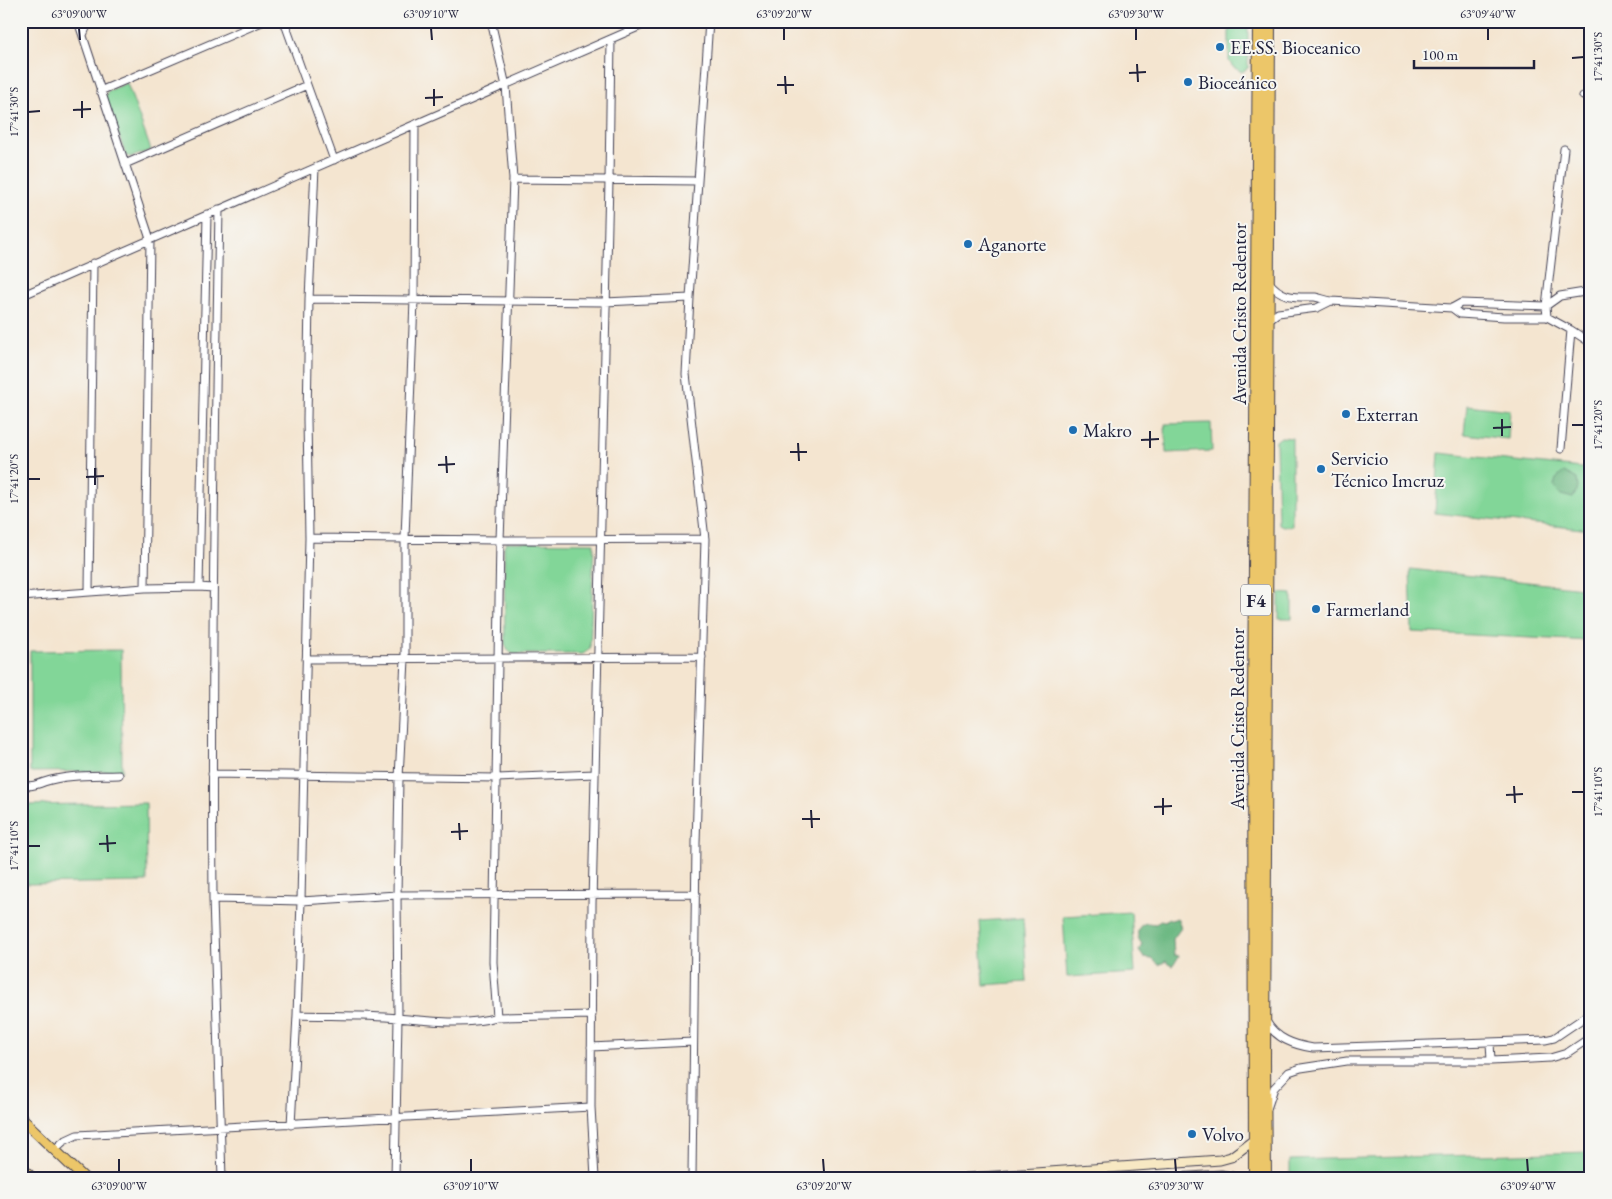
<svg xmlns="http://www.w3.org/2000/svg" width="1612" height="1199" viewBox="0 0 1612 1199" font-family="'EB Garamond',serif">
  <rect width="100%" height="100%" fill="#f6f6f2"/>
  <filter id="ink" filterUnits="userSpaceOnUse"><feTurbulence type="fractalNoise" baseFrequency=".02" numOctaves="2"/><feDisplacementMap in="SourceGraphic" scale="10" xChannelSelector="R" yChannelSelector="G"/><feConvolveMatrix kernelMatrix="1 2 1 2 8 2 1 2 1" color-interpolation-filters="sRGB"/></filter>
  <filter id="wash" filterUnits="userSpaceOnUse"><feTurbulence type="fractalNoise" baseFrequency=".0096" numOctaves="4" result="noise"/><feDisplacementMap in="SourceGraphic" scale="20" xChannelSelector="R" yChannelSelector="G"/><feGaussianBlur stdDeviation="1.12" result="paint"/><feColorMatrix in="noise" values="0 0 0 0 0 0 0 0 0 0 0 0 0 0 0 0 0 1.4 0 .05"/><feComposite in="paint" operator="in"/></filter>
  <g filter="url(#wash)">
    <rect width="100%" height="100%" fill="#f4e5d0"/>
    <path fill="#82d698" stroke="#527c6a" d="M1229,21H1248V68L1242,72L1233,67L1229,61Z
      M127,83L151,150L132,157L126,156L105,96L108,91Z
      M1467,405L1510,410L1508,439L1464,434Z
      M1211,423L1212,451L1166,453L1165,424Z
      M1281,437L1292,438V526H1282L1278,524L1276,441Z
      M1439,453L1591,469V530L1435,513Z
      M506,542L594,543L590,649L583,654H513L508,651L505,644L504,546Z
      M1410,569L1591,589V641L1412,632Z
      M1279,593L1292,594V619H1279Z
      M121,650L122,771L30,772V651Z
      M146,803L147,882L26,884L25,805Z
      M1131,912L1135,973L1067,977L1063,916Z
      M1023,918L1027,982L984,985L980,921Z
      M1591,1152V1178H1290V1160Z"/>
    <path fill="#69b780" stroke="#466c5e" d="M1564,472L1577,479L1578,488L1573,498L1561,495L1554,486L1556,479Z
      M1168,918L1172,920L1177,918L1181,928L1173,939L1174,955L1179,956L1173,966L1168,964L1166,961L1159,965L1152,959L1144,958L1139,951L1142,944C1136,938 1135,925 1147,923C1150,923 1153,924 1156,924L1160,920L1165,921Z"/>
  </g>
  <g filter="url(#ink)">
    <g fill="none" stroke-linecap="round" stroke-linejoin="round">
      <defs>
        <path id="street" d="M78,21L150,239L145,588
          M284,21L334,160
          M491,21L506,86L513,179L500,540L493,962L497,1017
          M83,35L89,21
          M100,91L264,21
          M1583,96L1591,99
          M125,164L307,85
          M513,179L698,181
          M219,209C215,439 211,669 213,899L301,901L397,895L696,894
          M1269,282C1282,299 1296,297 1315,297C1320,298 1326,300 1331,301L1452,308L1461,303L1546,306L1564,149
          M21,296L652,21
          M309,299L605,302L690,298
          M1452,308L1460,314L1504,317H1547L1571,330L1591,343
          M1547,317L1546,306L1560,296L1591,291
          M1268,320L1278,313L1317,308L1331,301
          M1561,449L1571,330
          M309,538L500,540L705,539
          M199,587L207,214
          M89,591L93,263
          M21,597L145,588L199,587L213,588
          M306,659L702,657
          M212,774L497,778L595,774
          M21,783C28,788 36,785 44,782C68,774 94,776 119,775
          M213,899L222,1178
          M297,1015C330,1016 364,1015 398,1018C430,1021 466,1026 497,1017L592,1015
          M1266,1021C1276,1039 1294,1045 1313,1048L1545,1040L1554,1038L1591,1013
          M1490,1042L1491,1061
          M591,1047L693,1042
          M1267,1109L1274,1088L1289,1072L1301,1068L1347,1061H1491L1550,1058L1567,1053L1591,1037
          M291,1125L297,1015L301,901L309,538L307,419L309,299L315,168
          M54,1150L64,1141L77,1135C248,1126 420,1116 591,1107
          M395,1178L398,1018L397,895L399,778L405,659V538L414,300L415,124
          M595,1178L591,1107L592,904L609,181L611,39
          M692,1178L696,843L705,539L686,374L690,298L709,21"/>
        <path id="secondary" d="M966,1178L1220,1160L1231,1157L1254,1140
          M1176,1178L1221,1175L1236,1178"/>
        <path id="primary" d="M21,1118L84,1178
          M21,1167L32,1178"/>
        <path id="highway" d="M1255,1178L1254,707L1259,21
          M1265,1178L1264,1061L1269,21"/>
      </defs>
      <use href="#street" stroke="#423f51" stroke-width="9"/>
      <use href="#secondary" stroke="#423f51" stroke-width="11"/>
      <use href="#primary" stroke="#423f51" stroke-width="12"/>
      <use href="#highway" stroke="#423f51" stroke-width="14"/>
      <use href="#street" stroke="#fff" stroke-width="7"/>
      <use href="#secondary" stroke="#f7e8c3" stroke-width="9"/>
      <use href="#primary" stroke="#ecc669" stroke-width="10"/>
      <use href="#highway" stroke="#ecc669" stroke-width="12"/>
    </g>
  </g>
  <path fill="none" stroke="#22223b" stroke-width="2" d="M79,28L80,40M431,28L432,40M784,28V40M1136,28V40M1488,28V40M1572,58L1584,57M1137,64L1138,82M1129,73L1146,72M785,76L786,94M777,85H794M434,89V106M425,98L443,97M82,101V118M73,110L91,109M28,112L40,111M1502,419V436M1572,425H1584M1493,428L1511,427M1150,431V448M1141,440L1159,439M798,443L799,461M790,452H807M446,456L447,473M438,465L455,464M95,468V485M86,477L104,476M28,479H40M1514,786L1515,803M1572,792H1584M1506,795L1523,794M1163,798V815M1154,807L1172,806M811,810L812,828M802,819H820M459,823L460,840M451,832L468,831M107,835L108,852M99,844L116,843M28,846H40M119,1159V1172M471,1159V1172M823,1159L824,1172M1175,1159L1176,1172M1527,1159L1528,1172"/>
  <g fill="#1f6fb2" stroke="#f6f6f2" stroke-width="2">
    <circle cx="1220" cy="47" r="5"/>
    <circle cx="1188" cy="82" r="5"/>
    <circle cx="968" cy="244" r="5"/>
    <circle cx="1346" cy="414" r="5"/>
    <circle cx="1073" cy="430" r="5"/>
    <circle cx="1321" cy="469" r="5"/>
    <circle cx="1316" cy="609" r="5"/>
    <circle cx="1192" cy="1134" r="5"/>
  </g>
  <g text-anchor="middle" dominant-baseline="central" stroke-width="4" stroke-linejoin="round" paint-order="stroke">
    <rect fill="#f6f6f2" stroke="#626272" stroke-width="1" x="1241" y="584.5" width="30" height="31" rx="4"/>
    <g font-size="18" font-weight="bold" fill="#22223b">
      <text x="1256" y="600">F4</text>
    </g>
    <g font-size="19" fill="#22223b" stroke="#f6f6f2" text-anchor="start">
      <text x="1230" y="47">EE.SS. Bioceanico</text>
      <text x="1198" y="82">Bioceánico</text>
      <text x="978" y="244">Aganorte</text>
      <text x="1356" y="414">Exterran</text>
      <text x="1083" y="430">Makro</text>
      <text x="1331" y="458">Servicio<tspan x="1331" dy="22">Técnico Imcruz</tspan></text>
      <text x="1326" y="609">Farmerland</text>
      <text x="1202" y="1134">Volvo</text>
    </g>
    <g font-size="19" fill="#22223b" stroke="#f6f6f2">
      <text transform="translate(1239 314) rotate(-90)">Avenida Cristo Redentor</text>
      <text transform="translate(1237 719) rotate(-90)">Avenida Cristo Redentor</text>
    </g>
  </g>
  <rect width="1612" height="1199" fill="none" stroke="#f6f6f2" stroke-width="55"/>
  <path d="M1414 60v8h120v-8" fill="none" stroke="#22223b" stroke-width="2.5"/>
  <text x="1422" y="60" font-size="15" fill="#22223b" stroke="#f6f6f2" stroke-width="4" paint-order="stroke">100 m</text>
  <rect x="28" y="28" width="1556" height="1144" fill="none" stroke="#22223b" stroke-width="2"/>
  <g font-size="12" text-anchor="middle" fill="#22223b">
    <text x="79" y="18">63°09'00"W</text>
    <text x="431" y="18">63°09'10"W</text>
    <text x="784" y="18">63°09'20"W</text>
    <text x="1136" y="18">63°09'30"W</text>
    <text x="1488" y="18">63°09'40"W</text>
    <text transform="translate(1598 57) rotate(-90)" y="4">17°41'30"S</text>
    <text transform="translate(14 112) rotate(-90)" y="4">17°41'30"S</text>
    <text transform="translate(1598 425) rotate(-90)" y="4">17°41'20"S</text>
    <text transform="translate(14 479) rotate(-90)" y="4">17°41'20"S</text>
    <text transform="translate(1598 792) rotate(-90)" y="4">17°41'10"S</text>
    <text transform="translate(14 846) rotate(-90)" y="4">17°41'10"S</text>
    <text x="119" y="1190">63°09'00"W</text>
    <text x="471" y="1190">63°09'10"W</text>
    <text x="824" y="1190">63°09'20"W</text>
    <text x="1176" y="1190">63°09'30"W</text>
    <text x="1528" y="1190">63°09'40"W</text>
  </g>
</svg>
